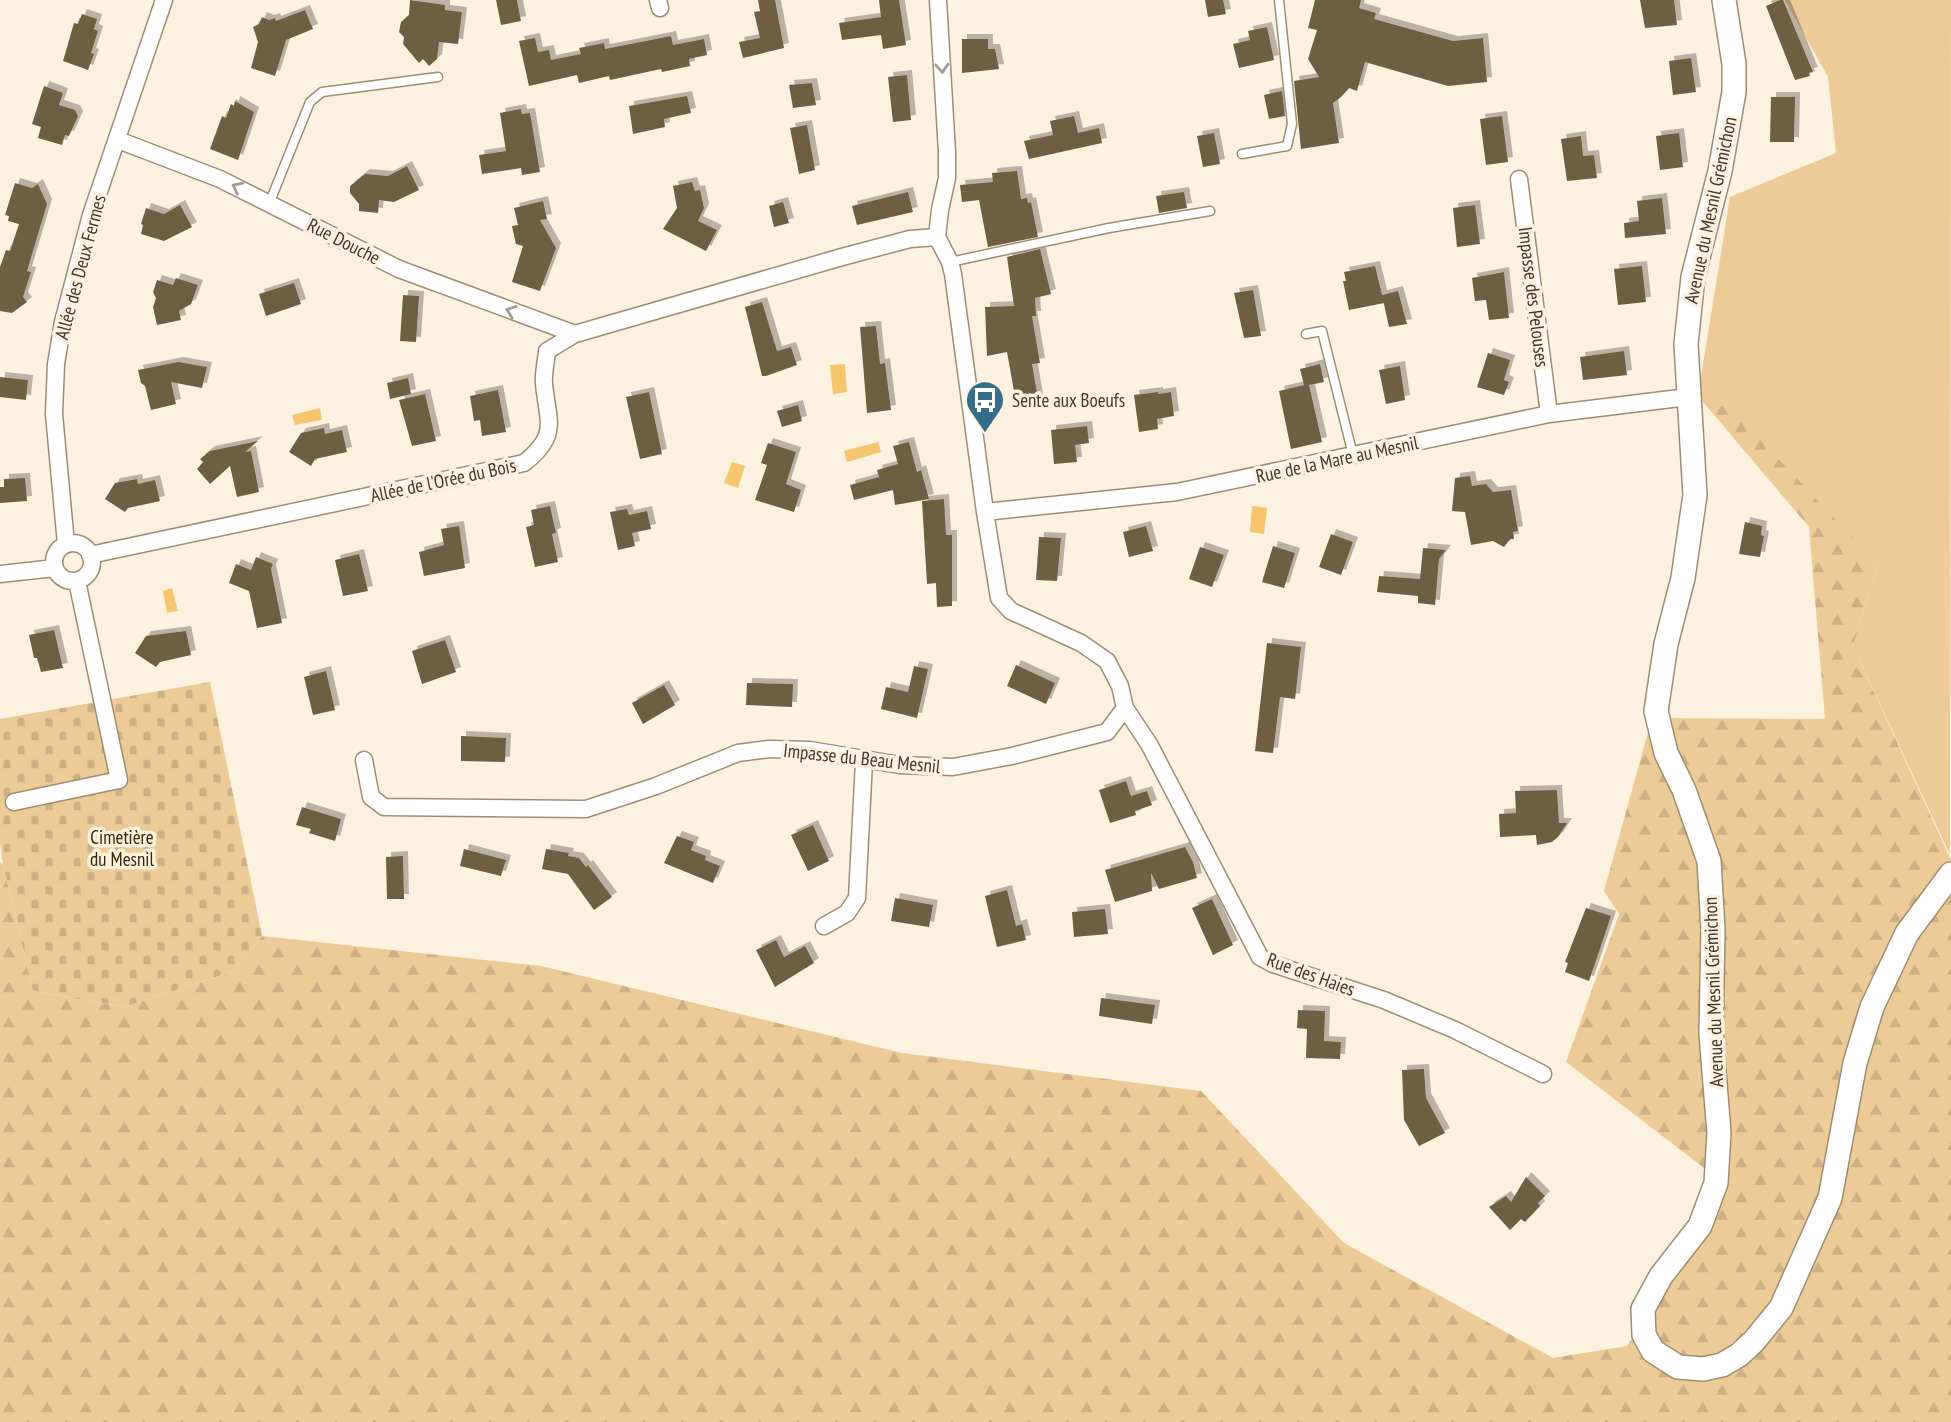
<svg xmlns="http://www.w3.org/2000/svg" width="1951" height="1422" viewBox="0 0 1951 1422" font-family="'PT Sans Narrow',sans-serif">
  <defs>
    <pattern id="forest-firs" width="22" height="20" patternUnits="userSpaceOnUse" patternTransform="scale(1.75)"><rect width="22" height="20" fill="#edcb96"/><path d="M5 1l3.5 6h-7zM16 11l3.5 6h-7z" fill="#ccaf82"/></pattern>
    <pattern id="cemetery-stones" width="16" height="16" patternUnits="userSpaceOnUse" patternTransform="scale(1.75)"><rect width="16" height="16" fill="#edcb96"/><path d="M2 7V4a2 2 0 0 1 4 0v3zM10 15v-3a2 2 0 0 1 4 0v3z" fill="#ccaf82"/></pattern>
    <filter id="shadow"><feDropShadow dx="5" dy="-5" stdDeviation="0" flood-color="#0004"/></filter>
  </defs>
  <rect width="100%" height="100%" fill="#fdf1df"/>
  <path fill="#edcb96" d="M1785,0H1951L1950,855L1853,646L1878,564L1698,396L1730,197L1836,153L1828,77Z"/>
  <path fill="url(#forest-firs)" d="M1698,396L1732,410L1878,564L1853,646L1951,860V1422H0V863L3,864L33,991L124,1007L234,971L262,936L541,966L902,1053L1201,1091L1344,1243L1553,1358L1627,1346L1712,1227L1708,1171L1566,1062L1619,914L1604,891L1652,718L1825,719L1809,527Z"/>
  <path fill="url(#cemetery-stones)" d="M210,682L262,936L234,971L124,1007L33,991L3,864L0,842V719Z"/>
  <path fill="#f8c56f" d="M845,364L847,392L833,394L830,365Z
    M320,408L322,420L295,425L292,415Z
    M878,442L881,452L847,462L844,451Z
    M732,462L745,466L738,488L724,483Z
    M1252,506L1267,508L1264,534L1250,532Z
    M172,588L178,611L167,613L163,591Z"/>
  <path fill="#6e5e43" filter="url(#shadow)" d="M410,0L445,5V10L462,12L458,44L439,42L437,59L429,66L423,59L419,63L403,44L404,37L399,32L401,22L409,15Z
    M496,0H517L521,21L501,25Z
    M758,0H775L784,48L743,58L739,42L760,38L754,12L760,11Z
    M879,0H899L906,45L883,49L881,35L842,40L839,23L881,17Z
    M1205,0H1223L1226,14L1208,17Z
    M1315,0H1361L1359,8L1376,13L1374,19L1453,41L1483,38L1487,82L1448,86L1365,62L1357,91L1349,88L1341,97L1333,103L1339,143L1301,149L1294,81L1319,77L1308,59L1317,30L1308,28Z
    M1640,0H1674L1677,25L1645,28Z
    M1780,0H1783L1813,72L1809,73L1810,76L1795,80L1766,6Z
    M305,10L313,29L286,40L275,76L251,68L258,42L253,27L259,24L262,17L269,20L275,18L276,21Z
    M82,14L97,19L94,29L98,31L91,53L94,54L88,70L63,61L74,23L78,24Z
    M1267,27L1274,60L1239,68L1233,44L1250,40L1248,31Z
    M671,36L673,45L704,39L707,55L689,59L690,66L662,72L661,69L610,80L609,76L579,83L577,75L529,86L519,41L535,38L538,52L549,50L551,60L581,54L579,48L604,43L605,49Z
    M962,39H988V49H995L999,69L962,73Z
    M1691,58L1696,92L1673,95L1669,61Z
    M907,75L911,120L893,122L888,77Z
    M812,83L816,105L793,108L789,85Z
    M44,86L63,93L59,105L75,110L78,116L69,136L65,135L62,145L38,138L41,127L32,124Z
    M1282,91L1285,116L1269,119L1264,95Z
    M687,96L691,113L664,119L665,127L633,134L629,106Z
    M1771,97H1795L1794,142H1770Z
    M235,101L254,112L238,160L210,149L222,116L226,118L231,104L234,106Z
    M521,109L522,114L530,113L540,172L522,175L521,168L482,174L479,155L506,151L500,113Z
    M1074,116L1078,133L1099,128L1102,143L1029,159L1024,141L1053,135L1050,121Z
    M1502,116L1508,162L1486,165L1480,119Z
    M807,125L815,170L799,174L790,128Z
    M1214,133L1220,164L1203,167L1197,136Z
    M1679,133L1683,167L1660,170L1656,136Z
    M1581,136L1583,156L1594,155L1597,178L1567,181L1561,139Z
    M407,166L419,190L394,202L379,200L378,213L359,211V204L350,193V186L365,174L388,176Z
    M1017,171L1021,199L1027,198L1028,203L1031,202L1038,237L988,247L979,200L962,202L960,185L993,182L992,173Z
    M692,182L695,191L700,190L704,208L698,221L717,230L706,251L663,229L677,208L673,186Z
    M15,183L32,188L38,184L47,204L27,271L31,272L23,297L27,302L12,313L0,311V267L6,250L10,251L19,224L8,221L9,216L5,215Z
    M908,192L913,212L857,225L852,206Z
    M1184,192L1187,208L1159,213L1156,196Z
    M1662,198L1666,234L1625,238L1624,223L1639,221L1637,201Z
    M543,201L547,219L540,220L556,248L540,291L512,282L523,246L516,244L512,226L518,225L514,208Z
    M783,202L789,223L774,227L769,206Z
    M180,205L192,227L164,241L141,234L143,225L141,224L146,208L164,214Z
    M1475,205L1480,244L1457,247L1453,208Z
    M1040,249L1051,294L1035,298L1036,316H1032L1040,363L1032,364L1039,404L1017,408L1007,352L987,356L985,307L1014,306L1007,257Z
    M1375,266L1384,303L1349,310L1343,281H1346L1344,272Z
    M1642,266L1646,302L1618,305L1614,269Z
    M1504,272L1509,318L1489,320L1486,300L1475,301L1472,278Z
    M176,278L198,285L191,304L179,311L181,320L157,325L153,307L156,298L153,292L157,280L173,285Z
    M294,283L301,304L266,316L259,294Z
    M1253,290L1261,336L1244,338L1234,293Z
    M1398,291L1407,324L1389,327L1382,295Z
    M403,295L419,296L416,342L400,341Z
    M762,302L777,351L791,347L797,365L766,376H762L745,307Z
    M876,326L880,364L885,363L891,410L867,413L860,327Z
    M1624,351L1627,375L1583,380L1580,357Z
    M1488,353L1510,360L1504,380L1509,382L1504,395L1477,387Z
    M178,362L207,367L202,388L171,382L176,404L151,410L145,386L141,383L138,370Z
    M1320,364L1324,382L1309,385L1322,442L1291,449L1279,391L1304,385L1300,369Z
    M1400,366L1405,400L1386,404L1379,370Z
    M0,377L28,380L26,400L0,397Z
    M408,378L411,394L390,399L387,383Z
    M498,390L506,432L482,436L480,420L474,421L470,396Z
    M649,392L662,454L640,459L626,397Z
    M1158,392V394L1171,392L1174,416L1157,419L1158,429L1139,432L1134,395Z
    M425,394L436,441L412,446L399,400Z
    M798,405L802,421L782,427L777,411Z
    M1087,426L1089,443L1075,445L1077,462L1054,464L1051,430Z
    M324,428L325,434L342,430L347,452L315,459L311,466L289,452L301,433Z
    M258,441L245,452L251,451L259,492L237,497L230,466L210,484L197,469L203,462L200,459L210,451Z
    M909,442L917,472L921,470L929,499L895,505L893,490L854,500L850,485L879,477L877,470L898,464L893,446Z
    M768,443L796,452L786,484L801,490L794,512L755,500L767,465L761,463Z
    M1470,476L1472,486L1486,484L1493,492L1511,490L1518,531L1513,532L1514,539H1510L1504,547L1493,541L1471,545L1465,512L1452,511L1455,478Z
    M25,478L27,501L0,503V487H4V479Z
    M137,479L138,484L155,480L160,501L128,508L125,512L105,499L115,483Z
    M944,499L946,535H952V606L937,607L936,583L927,584L922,501Z
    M550,506L556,533L552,534L558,562L535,567L526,527L534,525L531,510Z
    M627,509L629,515L647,511L651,529L632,533L635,546L618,550L610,512Z
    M1745,522L1762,526L1761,535L1764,536L1760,557L1739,554Z
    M459,526L465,568L424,576L419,552L444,545L441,529Z
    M1146,526L1153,551L1129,557L1123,532Z
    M1331,534L1353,542L1341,575L1319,567Z
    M1039,537L1061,538L1057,581L1036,580Z
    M1273,546L1295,553L1284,588L1262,582Z
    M1200,547L1224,555L1212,587L1189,579Z
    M1423,548L1446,550L1439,559L1435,605L1418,603V596L1377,592L1379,576L1420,579Z
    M359,554L368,591L343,596L335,560Z
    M256,557L273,564L271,569L282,623L257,628L249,591L229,583L236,564L251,570Z
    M54,630L63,668L41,672L37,658H34L29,635Z
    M186,631L191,655L160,662L156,667L135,653L146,636Z
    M445,640L456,672L422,684L412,651Z
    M1267,643L1301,647L1295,699L1280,697L1273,753L1255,751Z
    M1016,665L1055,683L1046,704L1007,686Z
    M914,666L928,669L917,718L881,709L886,687L908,692Z
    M326,671L335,710L313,715L304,677Z
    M747,683L793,684L792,707L746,705Z
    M664,685L675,705L643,724L632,703Z
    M461,736L506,738L505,762L461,761Z
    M1126,781L1131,796L1147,791L1152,805L1135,811L1136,815L1110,823L1099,790Z
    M1557,790L1559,823H1567L1558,837L1552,842L1537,845L1536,835L1500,837L1499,814L1516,813L1515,791Z
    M302,807L341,819L335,841L309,833L311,829L296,825Z
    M813,825L829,861L808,871L791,835Z
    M677,836L694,842L691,850L706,856L705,860L720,866L713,883L664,863Z
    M1185,847L1193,862L1197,878L1159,889L1151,873L1152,891L1115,902L1105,870Z
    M464,849L506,860L501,876L460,866Z
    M546,849L569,853L568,856L579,858L586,867L588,865L612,897L594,910L568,874L542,869Z
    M403,856L404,899H387L386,857Z
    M1007,890L1016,926L1022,924L1026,940L997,947L985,896Z
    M895,898L933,905L929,927L891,921Z
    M1212,899L1233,945L1213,955L1192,908Z
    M1586,908L1611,916L1589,981L1565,972L1568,963L1565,962Z
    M1105,909L1108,934L1074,937L1072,912Z
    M776,940L784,957L805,946L814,963L775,987L756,950Z
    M1101,998L1155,1005L1152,1024L1099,1016Z
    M1298,1010L1325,1011L1324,1041L1341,1042L1340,1059L1306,1058L1307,1029L1297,1028Z
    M1424,1069L1426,1098L1445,1133L1419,1146L1404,1120L1402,1070Z
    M1526,1177L1545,1196L1538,1203L1540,1206L1525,1222L1521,1219L1510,1230L1489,1207L1506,1196L1511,1202Z"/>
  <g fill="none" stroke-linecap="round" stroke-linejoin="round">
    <defs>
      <path id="lane" d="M1242,154L1287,146L1292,124L1279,0
        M269,204L310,102L322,92L438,77
        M950,262L1109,228L1210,211
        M1306,334L1322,331L1353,455"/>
      <path id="street" d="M658,0L660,8
        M118,140L220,179L399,269L575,334
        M1519,179L1549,414
        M985,512L1177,492L1549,414L1688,397
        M54 562a19 19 0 1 1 38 0a19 19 0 1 1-38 0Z
        M66,544L54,414L56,364L63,322L91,215L164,0
        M90,555L524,463C559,435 548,423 544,384C543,374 546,362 547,351L575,334L842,257L910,239L937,237
        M0,574L55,568
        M1125,708L1149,744L1260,957L1273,964L1384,1000L1455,1030L1543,1074
        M364,760L371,797L384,807L586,809L656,786L738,753L769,749L810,750L900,765L953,767L1012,756L1107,732L1125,708L1120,686L1107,661L1081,643L1011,611L999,598L985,512L953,274L950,262L937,237L940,210L947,178V152L938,0
        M14,802L119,780L77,581
        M824,926L847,913L857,898L864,761"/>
      <path id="secondary" d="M1724,0L1734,64V92L1720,171L1693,277L1686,344L1695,495L1683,578L1666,644L1656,711L1666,753L1684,790L1709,861L1713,929L1711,1034L1719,1133L1716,1183L1700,1226L1661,1276L1643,1309L1644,1335L1653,1351L1678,1367L1703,1369L1722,1365L1739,1355L1754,1341L1781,1308L1830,1198L1855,1063L1872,1007L1907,933L1951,874"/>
    </defs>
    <use href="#lane" stroke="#9f8d71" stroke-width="11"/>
    <use href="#street" stroke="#9f8d71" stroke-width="19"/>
    <use href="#secondary" stroke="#9f8d71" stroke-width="26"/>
    <use href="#lane" stroke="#fff" stroke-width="8"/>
    <use href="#street" stroke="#fff" stroke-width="16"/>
    <use href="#secondary" stroke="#fff" stroke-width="23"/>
  </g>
  <defs><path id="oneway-chevron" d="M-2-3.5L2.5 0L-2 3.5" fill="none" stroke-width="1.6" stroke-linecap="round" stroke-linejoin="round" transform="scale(1.75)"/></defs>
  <g stroke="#a09c96">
    <use href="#oneway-chevron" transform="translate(942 68) rotate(87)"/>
    <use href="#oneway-chevron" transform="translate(237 187) rotate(-153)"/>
    <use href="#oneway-chevron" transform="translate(511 311) rotate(-160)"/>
  </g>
  <defs>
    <symbol id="bus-pin" viewBox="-11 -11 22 30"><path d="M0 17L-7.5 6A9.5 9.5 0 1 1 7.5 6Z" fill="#356e88" stroke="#fdf1df"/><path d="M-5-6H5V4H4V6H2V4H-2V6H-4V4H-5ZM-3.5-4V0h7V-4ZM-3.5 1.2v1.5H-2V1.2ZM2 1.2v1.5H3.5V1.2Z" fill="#fff"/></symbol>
  </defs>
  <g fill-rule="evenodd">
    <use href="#bus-pin" x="963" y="378" width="44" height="60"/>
  </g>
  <g text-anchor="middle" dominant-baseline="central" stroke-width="7" stroke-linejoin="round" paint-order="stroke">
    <g font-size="19" fill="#41392d" stroke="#fdf1df">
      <text transform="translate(1710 210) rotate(-78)">Avenue du Mesnil Grémichon</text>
      <text transform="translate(344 241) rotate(27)">Rue Douche</text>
      <text transform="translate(80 267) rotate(-75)">Allée des Deux Fermes</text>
      <text transform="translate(1534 297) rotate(83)">Impasse des Pelouses</text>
      <text transform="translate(1337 459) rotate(-12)">Rue de la Mare au Mesnil</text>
      <text transform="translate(443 480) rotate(-12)">Allée de l'Orée du Bois</text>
      <text transform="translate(862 758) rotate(6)">Impasse du Beau Mesnil</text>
      <text transform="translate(1311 974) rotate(20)">Rue des Haies</text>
      <text transform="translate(1713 992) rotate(-92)">Avenue du Mesnil Grémichon</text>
    </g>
    <g font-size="19" fill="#41392d" stroke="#fdf1df" text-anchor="start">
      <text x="1012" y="400">Sente aux Boeufs</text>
    </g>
    <g font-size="19" fill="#3a2600" stroke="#fdf1df">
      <text x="122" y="837">Cimetière<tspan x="122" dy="22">du Mesnil</tspan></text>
    </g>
  </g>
</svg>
